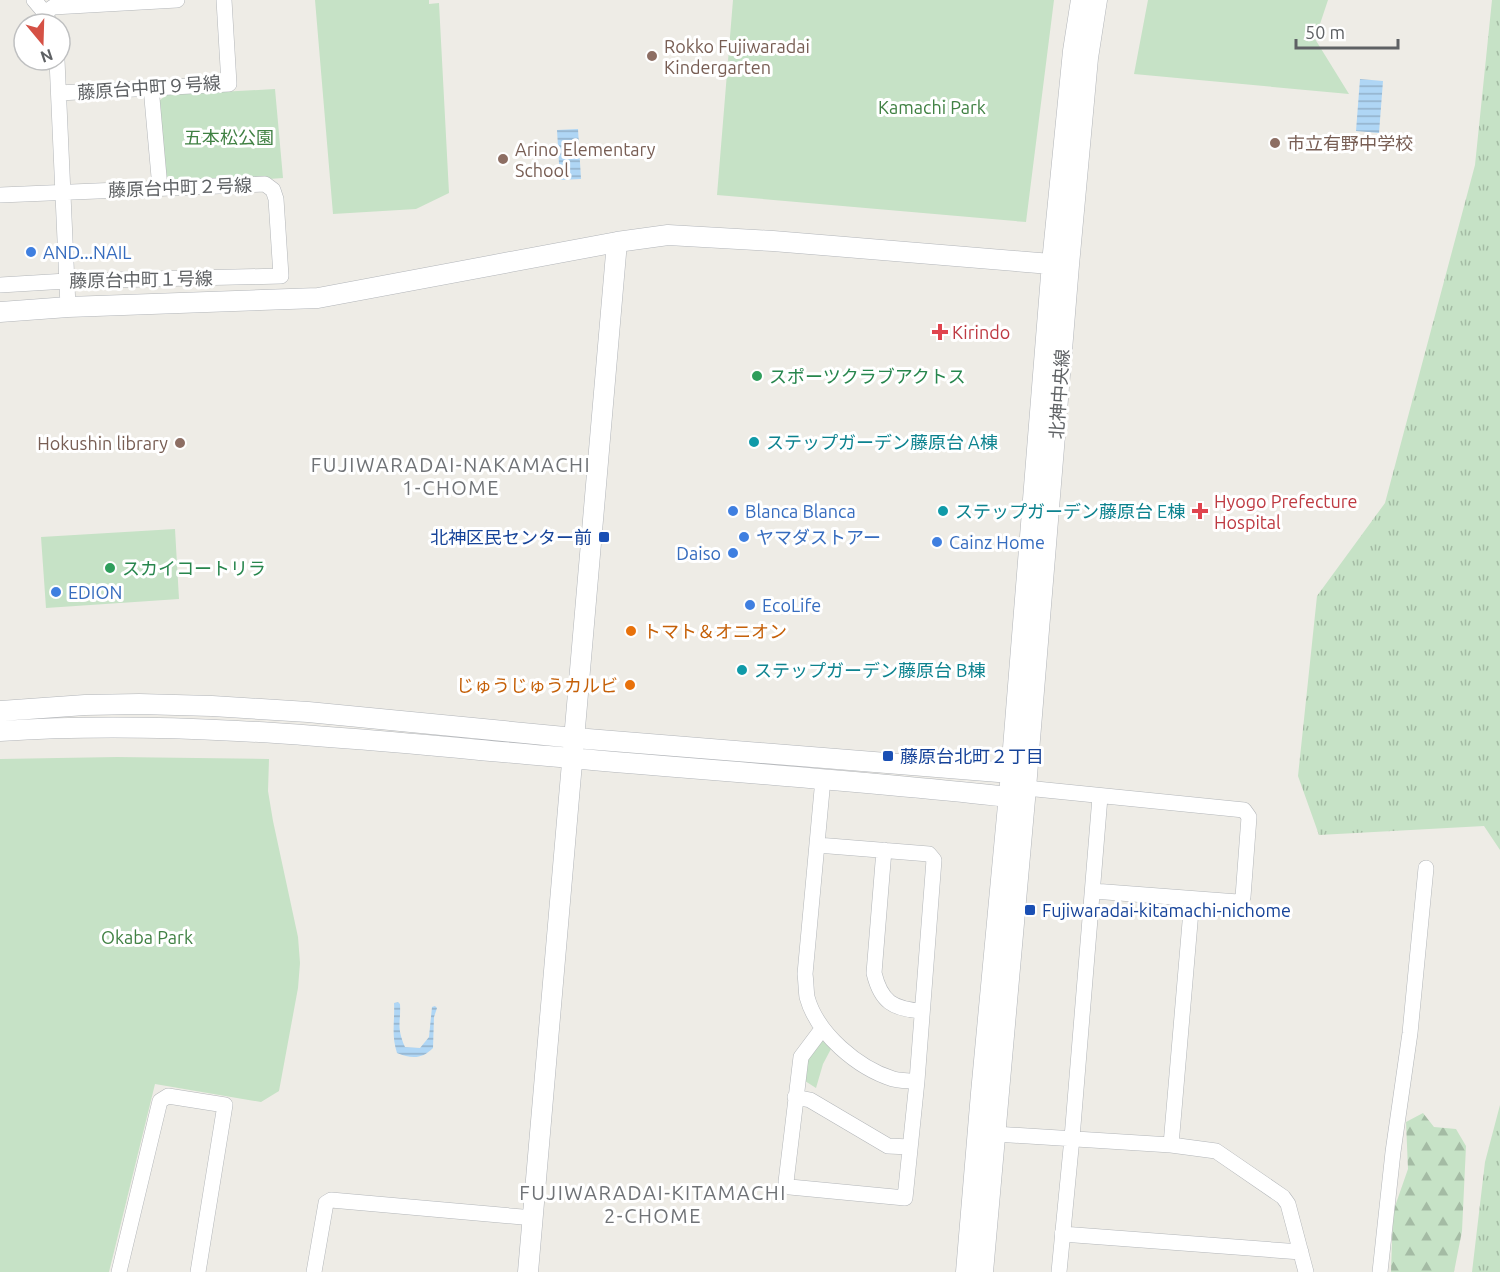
<svg xmlns="http://www.w3.org/2000/svg" width="1500" height="1272" viewBox="0 0 1500 1272" font-family="Ubuntu,'Noto Sans JP',sans-serif">
  <defs>
    <pattern id="grass-tufts" width="24" height="20" patternUnits="userSpaceOnUse" patternTransform="scale(1.5)"><rect width="24" height="20" fill="#c6e2c6"/><path d="M3 7l-1-3M5 7V3M7 7l1-3M15 17l-1-3M17 17v-4M19 17l1-3" fill="none" stroke="#a4bba4"/></pattern>
    <pattern id="forest-firs" width="22" height="20" patternUnits="userSpaceOnUse" patternTransform="scale(1.5)"><rect width="22" height="20" fill="#c6e2c6"/><path d="M5 1l3.5 6h-7zM16 11l3.5 6h-7z" fill="#a4bba4"/></pattern>
    <pattern id="water-rules" width="6" height="5" patternUnits="userSpaceOnUse" patternTransform="scale(1.5)"><rect width="6" height="5" fill="#afd6f5"/><path d="M0 2.5h6" fill="none" stroke="#92b1ca"/></pattern>
  </defs>
  <rect width="100%" height="100%" fill="#eeece6"/>
  <path fill="url(#grass-tufts)" d="M1492,0H1500V850L1484,826L1319,835L1298,776L1317,596L1385,503L1475,165Z
    M1500,1105V1272H1472L1485,1162Z"/>
  <path fill="url(#forest-firs)" d="M1423,1113L1434,1127L1456,1129L1466,1146L1462,1231L1454,1272H1391L1393,1212L1408,1169L1406,1122Z"/>
  <path fill="#c6e2c6" d="M315,0H429V4L439,3L449,193L416,209L333,214Z
    M733,0H1054L1026,222L717,195Z
    M1148,0H1328L1315,39L1349,94L1134,74Z
    M275,89L283,178L164,186L158,102L166,95Z
    M175,529L179,599L46,608L41,537Z
    M117,757L269,759L268,791L273,821L298,937L300,963L298,988L279,1091L261,1102L155,1084L109,1272H0V759Z
    M817,1037L832,1047L823,1064L816,1088L805,1081L803,1062Z"/>
  <path fill="url(#water-rules)" d="M1360,79L1383,81L1379,133L1356,131Z
    M578,129L581,179L560,180L557,130Z
    M398,1002L400,1004C401,1024 396,1026 405,1047L420,1048L429,1037L432,1007L435,1006L437,1008L434,1017L433,1048C422,1059 412,1059 397,1053C391,1035 395,1021 394,1003Z"/>
  <g fill="none" stroke-linecap="round" stroke-linejoin="round">
    <defs>
      <path id="street" d="M34,0L45,13L50,24
        M45,13L53,7L177,0
        M57,60L68,307
        M151,87L160,188
        M59,93L229,84L224,0
        M0,195L265,184L273,190L276,199L281,276L67,281L0,285
        M823,779L805,974C806,981 806,990 807,997C817,1034 858,1068 893,1079C901,1081 909,1081 917,1081
        M1026,788L1244,810L1249,817L1243,897L1238,902L1093,891
        M817,845L929,854L934,860L917,1081L905,1198L790,1187L786,1182L801,1057L822,1029
        M884,850L874,973C881,1002 893,1009 922,1011
        M795,1097L810,1100L888,1146L910,1147
        M995,1134L1171,1145L1216,1151L1283,1197L1288,1204L1306,1272
        M1171,1145L1192,899
        M1062,1234L1301,1252
        M119,1272L160,1101L168,1096L225,1105L198,1272
        M314,1272L326,1203L331,1200L534,1218
        M1059,1272L1072,1138L1100,797
        M1380,1272L1393,1152L1410,1033L1426,868"/>
      <path id="secondary" d="M0,312L68,307L318,298L617,242L668,235L773,241L1063,265
        M0,711L85,705L139,704L212,706L308,712L575,738L1011,773L1020,782
        M0,731C183,719 365,740 548,756C701,770 855,780 1008,797L1018,792
        M528,1272L617,242
        M966,1272L981,1093L1011,773L1052,263L1073,51L1081,0
        M983,1272L1026,788L1069,265L1088,58L1097,0"/>
    </defs>
    <use href="#street" stroke="#b3b6b9" stroke-width="16"/>
    <use href="#secondary" stroke="#b2b5b9" stroke-width="21"/>
    <use href="#street" stroke="#fff" stroke-width="15"/>
    <use href="#secondary" stroke="#fff" stroke-width="20"/>
  </g>
  <g fill="#8d6e63" stroke="#fff" stroke-width="2">
    <circle cx="652" cy="56" r="6"/>
    <circle cx="1275" cy="143" r="6"/>
    <circle cx="503" cy="159" r="6"/>
    <circle cx="180" cy="443" r="6"/>
  </g>
  <g fill="#3f7fe0" stroke="#fff" stroke-width="2">
    <circle cx="31" cy="252" r="6"/>
    <circle cx="733" cy="511" r="6"/>
    <circle cx="744" cy="537" r="6"/>
    <circle cx="937" cy="542" r="6"/>
    <circle cx="733" cy="553" r="6"/>
    <circle cx="56" cy="592" r="6"/>
    <circle cx="750" cy="605" r="6"/>
  </g>
  <g fill="#e0444e" stroke="#fff" stroke-width="2">
    <path d="M937 323h6v6h6v6h-6v6h-6v-6h-6v-6h6z"/>
    <path d="M1197 502h6v6h6v6h-6v6h-6v-6h-6v-6h6z"/>
  </g>
  <g fill="#2e9e5b" stroke="#fff" stroke-width="2">
    <circle cx="757" cy="376" r="6"/>
    <circle cx="110" cy="568" r="6"/>
  </g>
  <g fill="#0f9aa8" stroke="#fff" stroke-width="2">
    <circle cx="754" cy="442" r="6"/>
    <circle cx="943" cy="511" r="6"/>
    <circle cx="742" cy="670" r="6"/>
  </g>
  <g fill="#1a4fb4" stroke="#fff" stroke-width="2">
    <rect x="598" y="531" width="12" height="12" rx="3"/>
    <rect x="882" y="750" width="12" height="12" rx="3"/>
    <rect x="1024" y="904" width="12" height="12" rx="3"/>
  </g>
  <g fill="#e8710a" stroke="#fff" stroke-width="2">
    <circle cx="631" cy="631" r="6"/>
    <circle cx="630" cy="685" r="6"/>
  </g>
  <g text-anchor="middle" dominant-baseline="central" stroke-width="6" stroke-linejoin="round" paint-order="stroke">
    <g font-size="18" fill="#785e54" stroke="#fff" text-anchor="start">
      <text x="664" y="46">Rokko Fujiwaradai<tspan x="664" dy="21">Kindergarten</tspan></text>
      <text x="1287" y="143">市立有野中学校</text>
      <text x="515" y="149">Arino Elementary<tspan x="515" dy="21">School</tspan></text>
      <text x="168" y="443" text-anchor="end">Hokushin library</text>
    </g>
    <g font-size="18" fill="#5e6164" stroke="#fff">
      <text transform="translate(149 87) rotate(-4)">藤原台中町９号線</text>
      <text transform="translate(180 187) rotate(-2)">藤原台中町２号線</text>
      <text transform="translate(141 279) rotate(-1)">藤原台中町１号線</text>
      <text transform="translate(1059 394) rotate(-86)">北神中央線</text>
    </g>
    <g font-size="18" fill="#408143" stroke="#fff">
      <text x="932" y="107">Kamachi Park</text>
      <text x="229" y="137">五本松公園</text>
      <text x="147" y="937">Okaba Park</text>
    </g>
    <g font-size="18" fill="#366cbe" stroke="#fff" text-anchor="start">
      <text x="43" y="252">AND...NAIL</text>
      <text x="745" y="511">Blanca Blanca</text>
      <text x="756" y="537">ヤマダストアー</text>
      <text x="949" y="542">Cainz Home</text>
      <text x="721" y="553" text-anchor="end">Daiso</text>
      <text x="68" y="592">EDION</text>
      <text x="762" y="605">EcoLife</text>
    </g>
    <g font-size="18" fill="#be3a42" stroke="#fff" text-anchor="start">
      <text x="952" y="332">Kirindo</text>
      <text x="1214" y="501">Hyogo Prefecture<tspan x="1214" dy="21">Hospital</tspan></text>
    </g>
    <g font-size="18" fill="#27864d" stroke="#fff" text-anchor="start">
      <text x="769" y="376">スポーツクラブアクトス</text>
      <text x="122" y="568">スカイコートリラ</text>
    </g>
    <g font-size="18" fill="#0d838f" stroke="#fff" text-anchor="start">
      <text x="766" y="442">ステップガーデン藤原台 A棟</text>
      <text x="955" y="511">ステップガーデン藤原台 E棟</text>
      <text x="754" y="670">ステップガーデン藤原台 B棟</text>
    </g>
    <g font-size="18" fill="#164399" stroke="#fff" text-anchor="start">
      <text x="592" y="537" text-anchor="end">北神区民センター前</text>
      <text x="900" y="756">藤原台北町２丁目</text>
      <text x="1042" y="910">Fujiwaradai-kitamachi-nichome</text>
    </g>
    <g font-size="18" fill="#c56008" stroke="#fff" text-anchor="start">
      <text x="643" y="631">トマト＆オニオン</text>
      <text x="618" y="685" text-anchor="end">じゅうじゅうカルビ</text>
    </g>
    <g font-size="20" letter-spacing="1.5" fill="#6f7276" stroke="#fff">
      <text x="451" y="464">FUJIWARADAI-NAKAMACHI<tspan x="451" dy="23">1-CHOME</tspan></text>
      <text x="653" y="1192">FUJIWARADAI-KITAMACHI<tspan x="653" dy="23">2-CHOME</tspan></text>
    </g>
  </g>
  <g transform="translate(42 42) rotate(161)"><circle r="28" fill="#ffffff" stroke="#bfc0c1" stroke-width="1.5"/>
  <path d="M0-4.5L10 22L0 15L-10 22Z" fill="#d55145"/>
  <text y="-9" font-size="16" font-weight="bold" text-anchor="middle" fill="#5e6164">N</text>
  </g>
  <path d="M1296 39v9h102v-9" fill="none" stroke="#5e6164" stroke-width="3"/>
  <text x="1305" y="39" font-size="18" fill="#5e6164" stroke="#ffffff" stroke-width="4.5" paint-order="stroke">50 m</text>
</svg>
